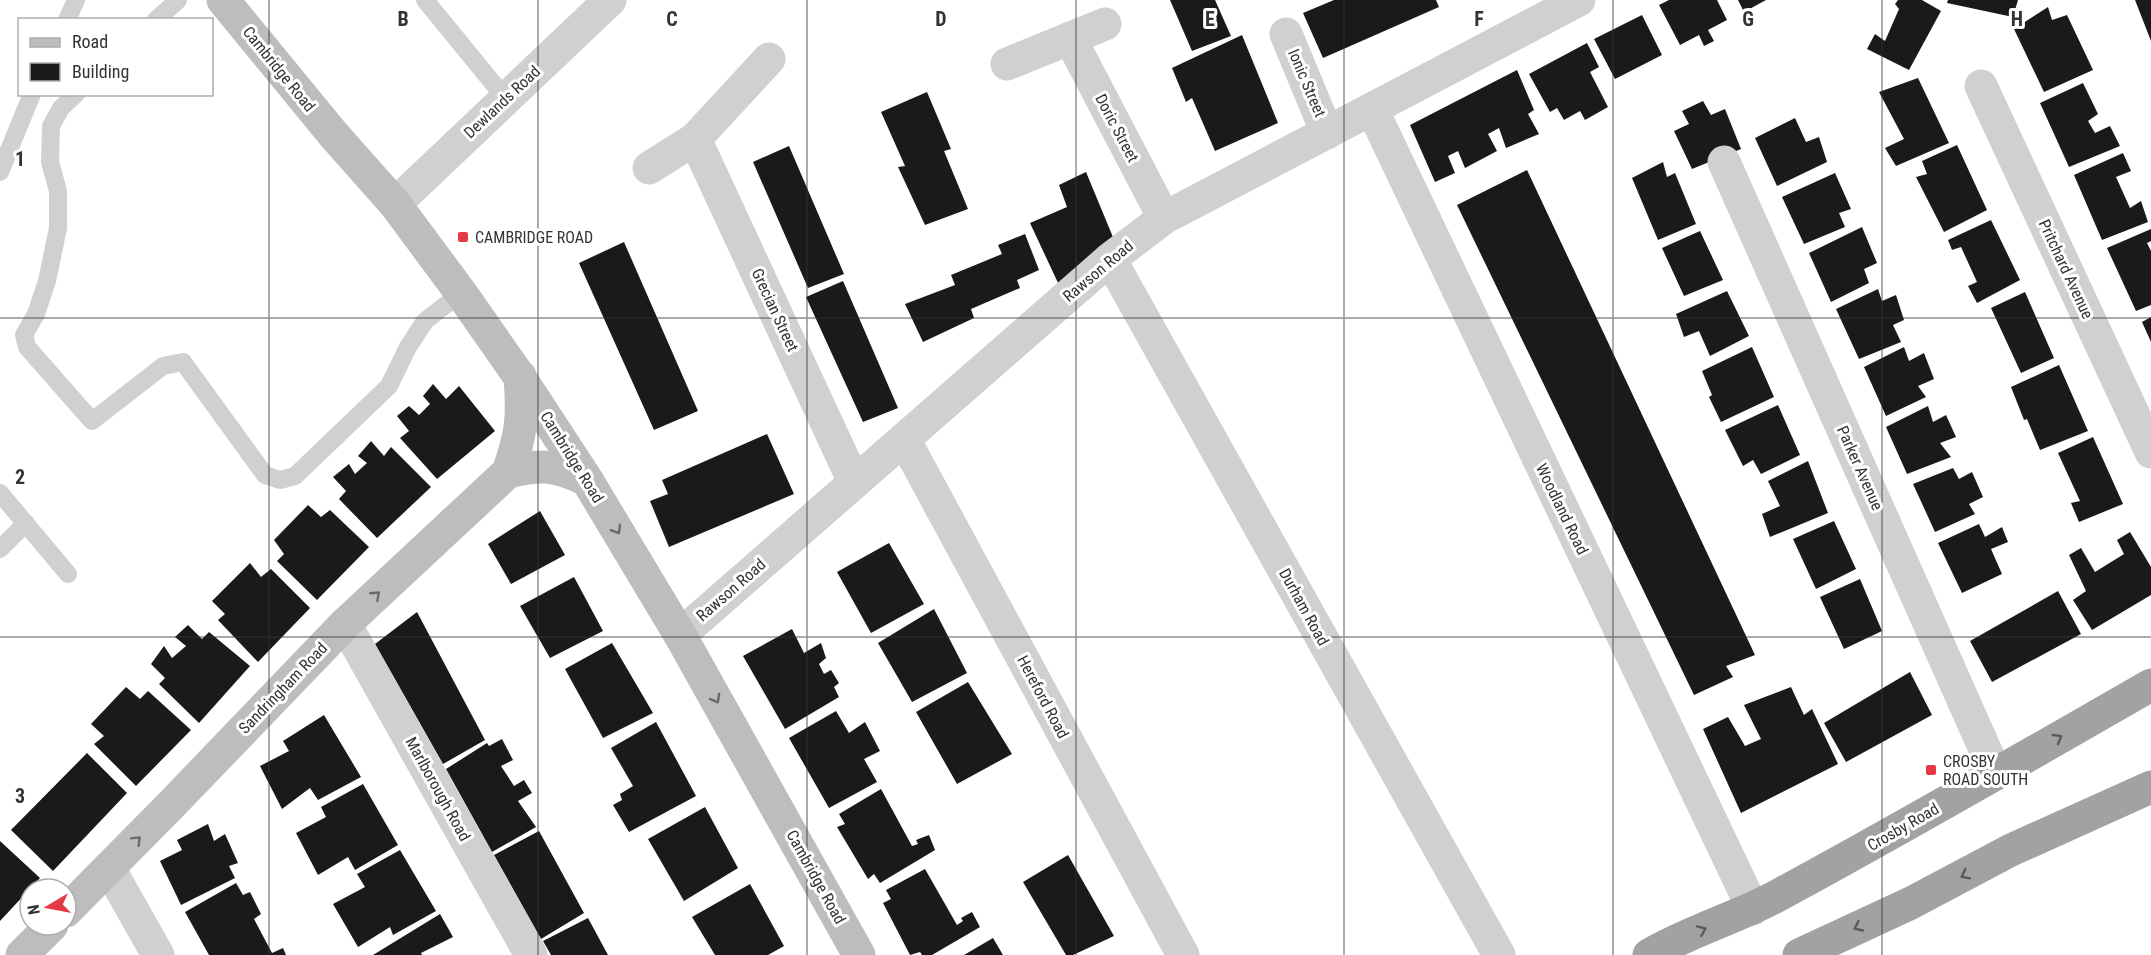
<svg xmlns="http://www.w3.org/2000/svg" width="2151" height="955" viewBox="0 0 2151 955" font-family="'Roboto Condensed',sans-serif">
  <rect width="100%" height="100%" fill="#fff"/>
  <path fill="#1a1a1a" d="M1170,0H1215L1231,36L1192,51Z
    M1334,0H1436L1439,7L1323,58L1303,13Z
    M1669,0H1717L1727,20L1708,30L1714,41L1704,46L1699,35L1680,45L1659,5Z
    M1738,0H1766L1744,12Z
    M1898,0H1922L1941,11L1909,70L1867,49L1875,34L1885,41L1899,9L1895,4Z
    M1948,0H2018L2013,17L1947,3Z
    M2135,0H2151V41Z
    M2048,7L2052,20L2067,15L2093,70L2044,92L2014,29Z
    M1642,15L1662,55L1615,79L1594,39Z
    M1242,35L1278,123L1215,151L1192,98L1186,102L1172,68Z
    M1587,43L1599,67L1590,72L1608,107L1585,120L1580,111L1564,120L1557,108L1550,112L1529,74Z
    M1517,70L1534,110L1528,114L1539,134L1506,148L1499,128L1488,134L1497,151L1465,168L1458,151L1448,156L1455,173L1435,182L1410,125Z
    M1918,78L1949,143L1896,166L1885,148L1904,139L1879,92Z
    M2083,83L2098,114L2088,121L2095,133L2110,126L2120,146L2069,167L2040,103Z
    M927,92L951,149L944,151L968,209L925,225L898,167L905,166L881,112Z
    M1703,101L1711,115L1725,109L1741,149L1692,169L1674,131L1689,124L1682,111Z
    M1795,118L1806,142L1819,137L1827,162L1777,186L1755,138Z
    M1957,145L1987,210L1944,232L1916,177L1927,174L1922,161Z
    M789,146L844,274L808,288L753,162Z
    M2123,153L2131,171L2116,177L2130,208L2141,201L2148,222L2102,240L2074,175Z
    M1663,162L1667,177L1675,173L1696,224L1658,240L1632,178Z
    M1527,170L1755,655L1726,666L1733,677L1694,695L1457,205Z
    M1086,172L1115,242L1059,285L1030,223L1067,207L1059,185Z
    M1835,173L1851,209L1839,213L1845,227L1804,244L1782,197Z
    M1991,220L2020,280L1977,303L1968,286L1977,282L1961,247L1952,250L1948,240Z
    M1862,227L1877,263L1864,269L1869,283L1831,302L1809,253Z
    M2151,229V241L2147,243L2151,251V305L2136,311L2107,248Z
    M1700,231L1723,280L1684,296L1662,248Z
    M1025,234L1039,270L1017,280L1020,288L971,309L974,318L923,342L905,304L955,285L951,275L1002,254L998,245Z
    M624,242L698,411L654,430L579,263Z
    M843,281L898,408L863,422L806,297Z
    M1878,289L1882,301L1896,295L1904,320L1893,325L1901,342L1859,359L1836,309Z
    M1727,291L1749,336L1710,356L1699,331L1684,337L1676,314Z
    M2025,292L2054,358L2021,373L1991,308Z
    M2151,317V342L2142,322Z
    M1752,347L1774,397L1721,422L1709,397L1712,395L1702,371Z
    M1904,347L1909,361L1924,353L1934,379L1918,386L1926,397L1886,416L1864,367Z
    M2059,365L2088,431L2040,450L2027,419L2024,420L2011,387Z
    M433,384L446,399L459,386L495,431L437,479L400,438L409,431L397,416L409,406L419,415L430,404L423,396Z
    M1778,405L1800,455L1761,474L1753,460L1743,466L1725,430Z
    M1928,406L1933,422L1946,415L1956,437L1940,443L1951,457L1907,474L1886,427Z
    M767,434L794,494L669,547L650,501L668,494L662,480Z
    M2093,437L2123,504L2079,522L2071,503L2080,501L2058,453Z
    M371,441L384,456L391,447L431,487L377,538L339,499L346,491L333,477L349,464L355,474L367,463L358,456Z
    M1808,461L1828,513L1770,537L1762,514L1780,506L1768,481Z
    M1953,468L1959,479L1972,472L1983,497L1969,504L1975,514L1935,532L1913,484Z
    M308,505L321,517L330,510L369,547L317,600L277,561L284,554L274,540Z
    M540,511L565,555L511,584L488,544Z
    M1834,521L1856,569L1816,589L1793,539Z
    M1979,524L1985,537L2002,527L2008,542L1991,549L2002,574L1962,593L1938,543Z
    M2130,532L2151,567V595L2092,630L2073,600L2086,591L2069,555L2081,548L2095,572L2124,554L2117,540Z
    M889,543L924,604L871,633L837,572Z
    M250,563L261,577L271,569L310,608L258,662L218,620L225,614L212,601Z
    M574,577L603,631L550,658L520,606Z
    M1860,579L1882,631L1844,649L1820,597Z
    M2058,591L2081,634L1992,682L1970,641Z
    M934,609L967,673L912,702L878,643Z
    M417,612L485,740L443,764L375,644Z
    M188,625L202,639L209,632L250,666L199,723L159,684L165,678L151,664L164,646L172,658L186,646L175,637Z
    M792,629L804,653L821,643L826,658L819,664L824,674L831,670L839,683L834,687L839,697L785,729L743,656Z
    M612,643L653,713L603,738L565,669Z
    M1910,672L1932,715L1846,762L1824,723Z
    M968,682L1012,754L957,784L916,712Z
    M126,687L140,699L148,691L191,730L136,786L94,744L104,736L91,724Z
    M1791,687L1804,715L1812,709L1838,764L1741,813L1703,729L1728,717L1745,746L1761,739L1744,705Z
    M836,711L849,733L865,722L880,751L864,759L877,782L829,808L789,738Z
    M324,715L361,777L318,800L310,788L282,809L260,766L289,751L283,741Z
    M656,722L696,796L629,832L613,805L622,800L620,794L633,786L611,748Z
    M502,739L513,760L501,766L514,786L524,780L532,793L518,801L536,827L492,852L446,769L487,743L489,746Z
    M87,753L127,793L53,871L11,830Z
    M363,784L398,845L355,870L348,857L318,875L296,833L326,817L321,807Z
    M881,789L912,846L918,844L916,840L929,835L935,850L880,883L874,874L868,879L837,827L845,824L839,814Z
    M705,807L738,868L684,901L648,839Z
    M208,824L214,841L225,834L238,863L229,866L235,878L181,905L160,861L182,850L177,840Z
    M539,831L584,913L541,939L494,855Z
    M0,841L40,878L0,921Z
    M400,850L436,911L393,935L390,927L358,947L333,904L365,887L357,874Z
    M1068,855L1114,936L1073,955H1066L1023,882Z
    M925,869L957,925L963,921L961,918L972,912L980,927L932,955H922L920,952L910,955L883,903L891,899L886,890Z
    M236,883L243,895L250,892L261,914L254,919L272,953L283,948L286,955H209L185,912Z
    M750,884L784,946L768,955H715L692,917Z
    M440,914L453,937L421,953L422,955H373Z
    M588,918L608,955H551L543,941Z
    M993,938L1003,955H964Z"/>
  <g fill="none" stroke-linecap="round" stroke-linejoin="round">
    <path stroke="#d0d0d0" stroke-width="18" d="M425,0L506,99
      M67,20L76,0
      M156,20L178,0
      M76,94L61,108L51,126L50,162L58,191V228L47,281L36,314L24,335L27,347L92,421L163,366L183,362L265,475L280,480L295,476L389,386L408,347L425,321L461,293
      M0,172L32,94
      M0,493L68,574
      M0,549L26,523"/>
    <path stroke="#d0d0d0" stroke-width="33" d="M1286,34L1327,133
      M1070,38L1164,218
      M1007,64L1105,24
      M1981,86L2151,452
      M1372,109L1753,909
      M695,139L854,482
      M1724,162L1996,774
      M649,168L695,139L769,59
      M395,204L610,0
      M1110,259L1499,955
      M904,439L1183,955
      M345,624L531,955
      M680,635L1110,259L1164,218L1579,0
      M109,868L158,955"/>
    <path stroke="#bdbdbd" stroke-width="33" d="M223,0L333,134L395,204L461,293L519,376L587,480L680,635L859,955
      M508,472C543,464 555,465 587,480
      M66,911L171,805L345,624L508,472C522,433 523,417 520,376
      M22,955L52,925"/>
    <path stroke="#a2a2a2" stroke-width="33" d="M1649,955C1690,931 1736,918 1777,896C1903,828 2027,756 2151,685
      M1799,955L1911,903L2011,850L2151,787"/>
  </g>
  <defs><path id="oneway-chevron" d="M-2-3.5L2.5 0L-2 3.5" fill="none" stroke-width="1.6" stroke-linecap="round" stroke-linejoin="round" transform="scale(1.5)"/></defs>
  <g stroke="#6a6a6a">
    <use href="#oneway-chevron" transform="translate(617 530) rotate(59)"/>
    <use href="#oneway-chevron" transform="translate(376 595) rotate(-43)"/>
    <use href="#oneway-chevron" transform="translate(716 699) rotate(61)"/>
    <use href="#oneway-chevron" transform="translate(137 840) rotate(-45)"/>
  </g>
  <g stroke="#5a5a5a">
    <use href="#oneway-chevron" transform="translate(2058 738) rotate(-30)"/>
    <use href="#oneway-chevron" transform="translate(1965 875) rotate(153)"/>
    <use href="#oneway-chevron" transform="translate(1858 927) rotate(155)"/>
    <use href="#oneway-chevron" transform="translate(1702 930) rotate(-23)"/>
  </g>
  <path fill="none" stroke="#333" stroke-width="1.5" stroke-opacity="0.55" d="M269,0V955M538,0V955M807,0V955M1076,0V955M1344,0V955M1613,0V955M1882,0V955M0,318H2151M0,637H2151"/>
  <g fill="#e63946" stroke="#fff" stroke-width="2">
    <rect x="457" y="231" width="12" height="12" rx="3"/>
    <rect x="1925" y="764" width="12" height="12" rx="3"/>
  </g>
  <g text-anchor="middle" dominant-baseline="central" stroke-width="6" stroke-linejoin="round" paint-order="stroke">
    <g font-size="16" fill="#333" stroke="#fff">
      <text transform="translate(279 69) rotate(51)">Cambridge Road</text>
      <text transform="translate(1307 83) rotate(67)">Ionic Street</text>
      <text transform="translate(502 102) rotate(-43)">Dewlands Road</text>
      <text transform="translate(1117 128) rotate(62)">Doric Street</text>
      <text transform="translate(2066 269) rotate(65)">Pritchard Avenue</text>
      <text transform="translate(1098 271) rotate(-40)">Rawson Road</text>
      <text transform="translate(775 310) rotate(65)">Grecian Street</text>
      <text transform="translate(572 457) rotate(58)">Cambridge Road</text>
      <text transform="translate(1860 468) rotate(66)">Parker Avenue</text>
      <text transform="translate(1562 509) rotate(64)">Woodland Road</text>
      <text transform="translate(731 590) rotate(-41)">Rawson Road</text>
      <text transform="translate(1304 607) rotate(61)">Durham Road</text>
      <text transform="translate(283 688) rotate(-46)">Sandringham Road</text>
      <text transform="translate(1043 697) rotate(62)">Hereford Road</text>
      <text transform="translate(438 789) rotate(61)">Marlborough Road</text>
      <text transform="translate(1903 827) rotate(-30)">Crosby Road</text>
      <text transform="translate(816 877) rotate(61)">Cambridge Road</text>
    </g>
    <g font-size="16" fill="#333" stroke="#fff" text-anchor="start">
      <text x="475" y="237">CAMBRIDGE ROAD</text>
      <text x="1943" y="761">CROSBY<tspan x="1943" dy="18">ROAD SOUTH</tspan></text>
    </g>
  </g>
  <g font-size="20" text-anchor="middle" font-weight="bold" fill="#333" stroke="#fff" stroke-width="6" stroke-linejoin="round" paint-order="stroke">
    <text x="403" y="26">B</text>
    <text x="672" y="26">C</text>
    <text x="941" y="26">D</text>
    <text x="1210" y="26">E</text>
    <text x="1479" y="26">F</text>
    <text x="1748" y="26">G</text>
    <text x="2017" y="26">H</text>
    <text x="20" y="166">1</text>
    <text x="20" y="484">2</text>
    <text x="20" y="803">3</text>
  </g>
  <rect x="18" y="18" width="195" height="78" fill="#ffffff" stroke="#adadad" stroke-width="1.5"/>
  <rect x="30" y="38" width="30" height="9" fill="#bdbdbd" stroke="#adadad" stroke-width="1.5"/>
  <text x="72" y="48" font-size="18" fill="#333333">Road</text>
  <rect x="30" y="63" width="30" height="18" fill="#1a1a1a" stroke="#adadad" stroke-width="1.5"/>
  <text x="72" y="78" font-size="18" fill="#333333">Building</text>
  <g transform="translate(48 907) rotate(260)"><circle r="28" fill="#ffffff" stroke="#adadad" stroke-width="1.5"/>
  <path d="M0-4.5L10 22L0 15L-10 22Z" fill="#e63946"/>
  <text y="-9" font-size="16" font-weight="bold" text-anchor="middle" fill="#333333">N</text>
  </g>
</svg>
